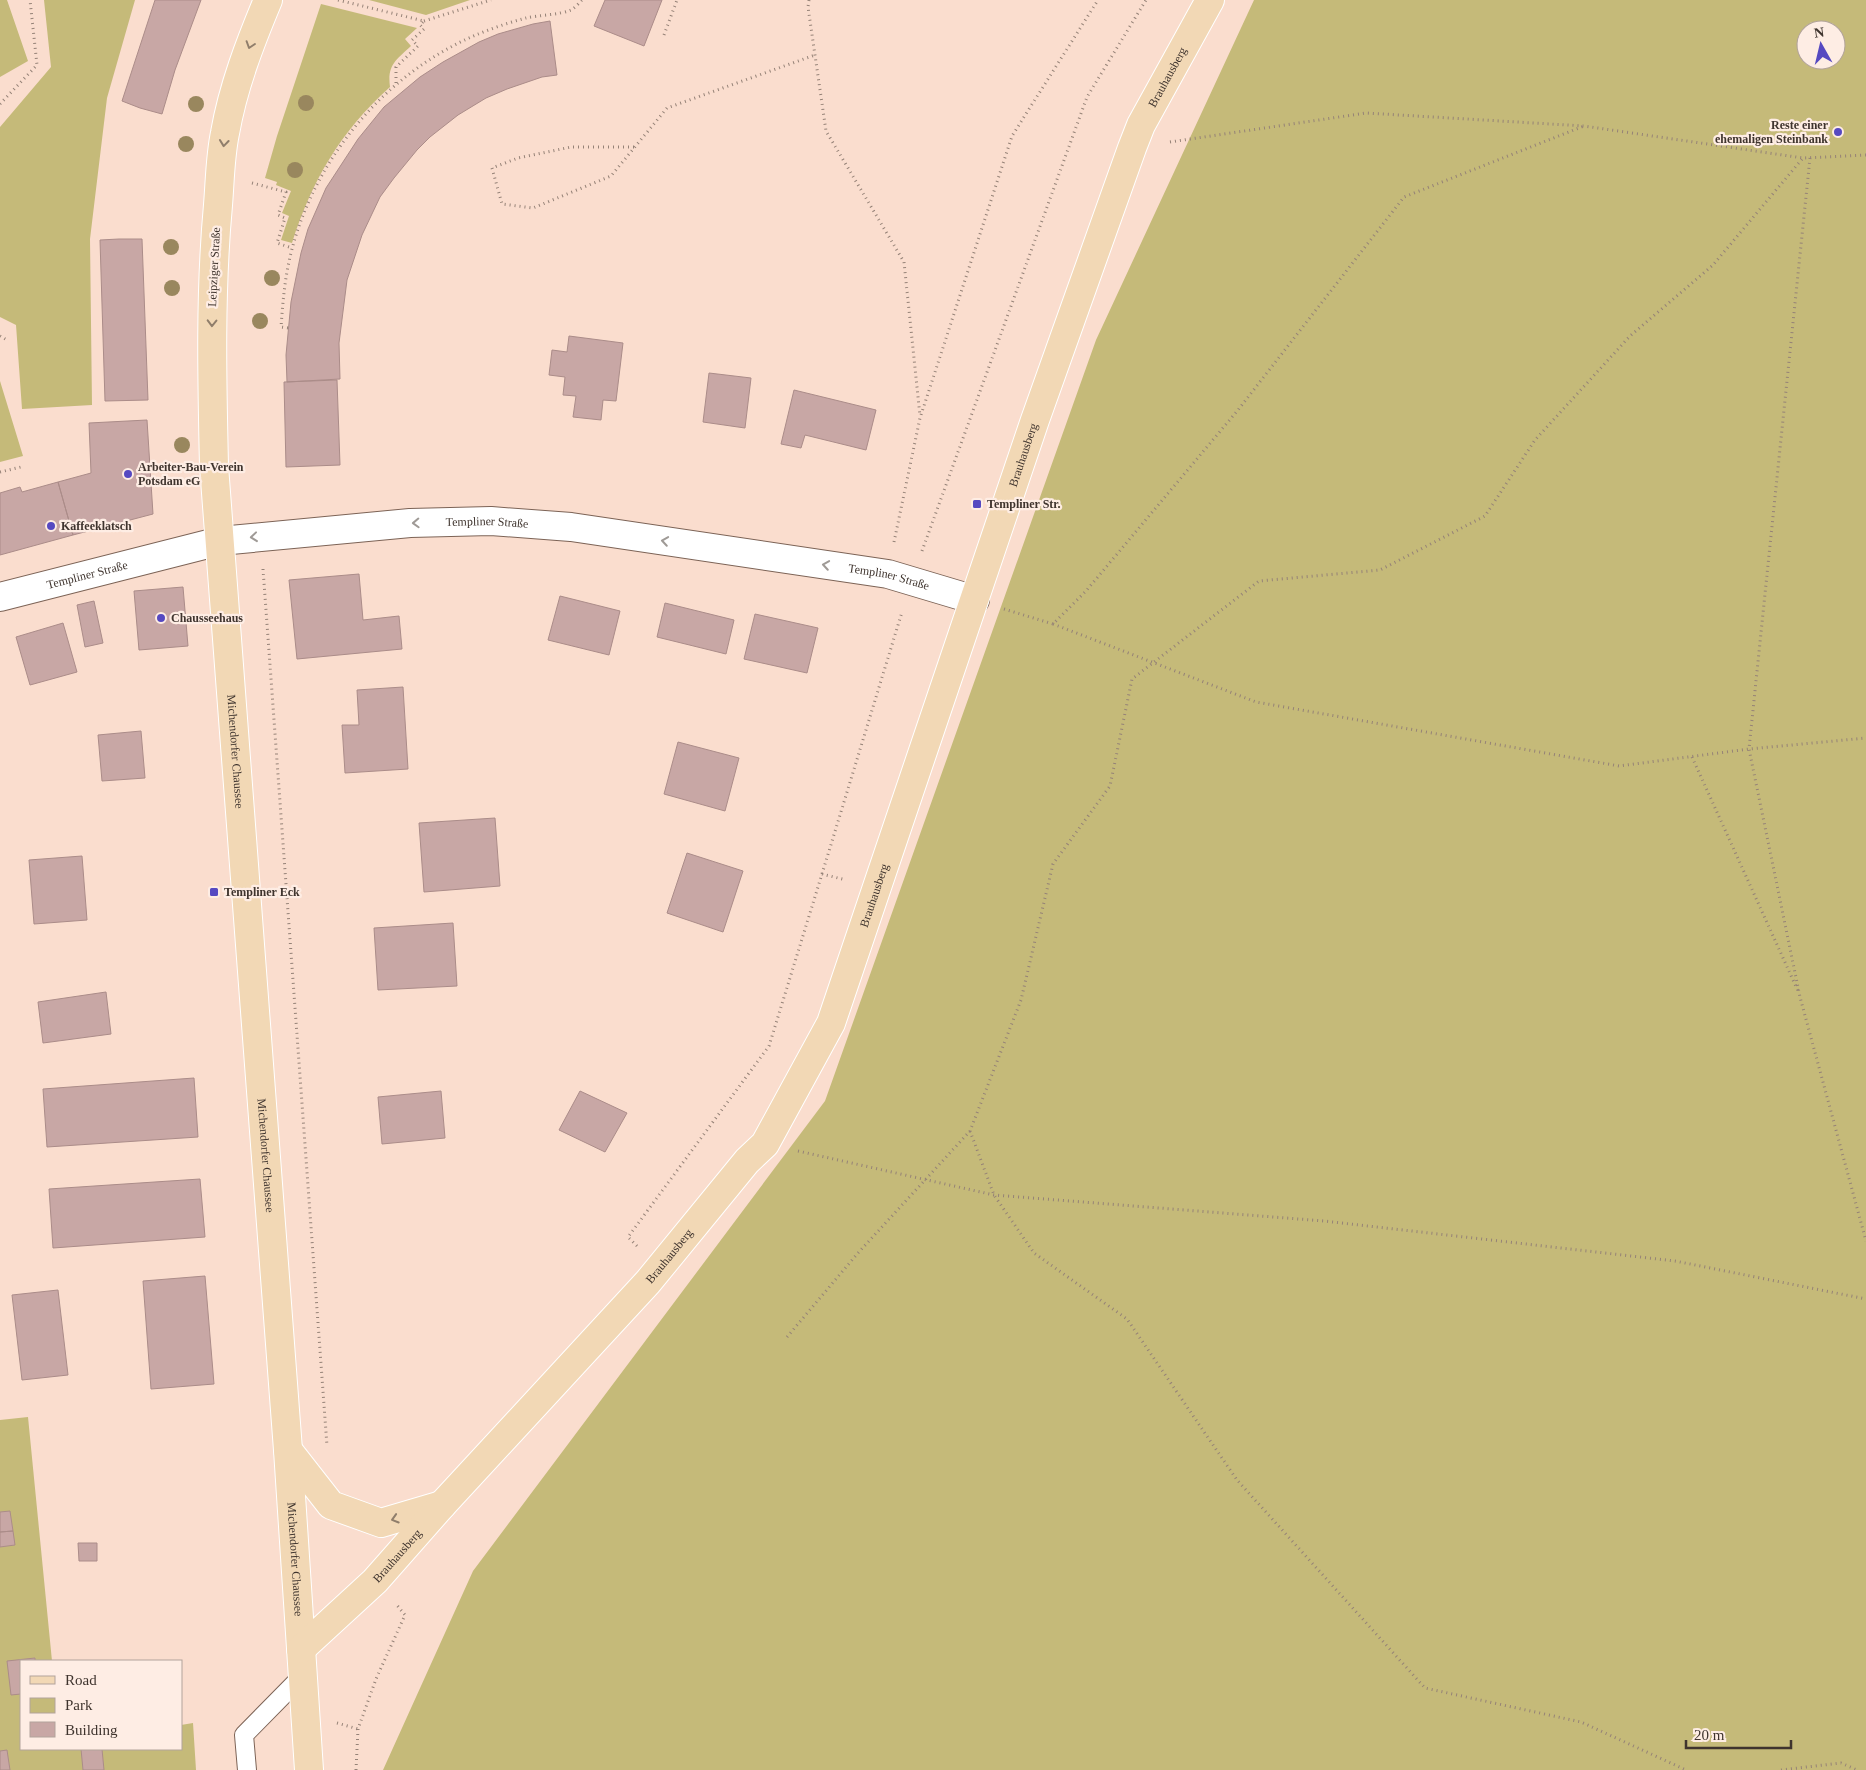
<svg xmlns="http://www.w3.org/2000/svg" width="1866" height="1770" viewBox="0 0 1866 1770" font-family="Georgia,serif">
  <rect width="100%" height="100%" fill="#faddce"/>
  <path fill="#c5ba79" fill-rule="evenodd" d="M0,0H7L28,61L0,77Z
    M44,0H135L107,98L90,239L92,405L22,409L16,325L0,317V127L51,67Z
    M369,0H470L426,15Z
    M1254,0H1866V1770H383L473,1571L825,1101L1096,340ZM1806,30H1836V60H1806Z
    M321,4L417,28L405,39L411,46C396,60 387,65 390,87C341,131 312,180 292,243L281,240L289,216L282,213L291,191L276,185L277,182L265,178L277,136Z
    M0,381L23,456L0,462Z
    M28,1417L52,1661H21V1749H181V1725L193,1723L196,1770H0V1420Z"/>
  <path fill="#c8a7a5" stroke="#ab8c89" d="M155,0H201L175,70L162,114L140,108L122,101Z
    M605,0H662L644,46L594,26Z
    M550,21L557,75L542,77L507,89L486,98L458,115L430,137L417,150L394,178L380,197L362,235L347,280L339,343L340,379L287,382L286,355L291,302L301,253L308,229L326,188L358,139L384,107L420,77L443,62L479,42L498,34L533,24Z
    M119,239H142L148,400L105,401L100,240Z
    M569,336L623,343L616,401L603,400L601,420L573,417L576,396L563,395L565,377L549,375L552,350L567,352Z
    M709,373L751,378L745,428L703,422Z
    M337,380L340,465L286,467L284,382Z
    M794,390L876,410L866,450L805,435L801,448L781,444Z
    M147,420L153,514L73,535L58,482L91,473L89,423Z
    M58,482L73,535L0,555V493L20,487L22,492Z
    M359,574L363,620L399,616L402,649L297,659L289,580Z
    M183,587L188,646L139,650L134,591Z
    M560,596L620,611L609,655L548,640Z
    M94,601L103,643L85,647L77,605Z
    M665,603L734,620L726,654L657,637Z
    M755,614L818,628L807,673L744,659Z
    M63,623L77,672L30,685L16,637Z
    M403,687L408,769L345,773L342,725H359L357,690Z
    M141,731L145,778L102,781L98,735Z
    M678,742L739,758L725,811L664,794Z
    M495,818L500,886L424,892L419,823Z
    M687,853L743,871L723,932L667,913Z
    M82,856L87,920L34,924L29,860Z
    M453,923L457,986L378,990L374,928Z
    M106,992L111,1034L43,1043L38,1002Z
    M194,1078L198,1137L47,1147L43,1089Z
    M441,1091L445,1138L382,1144L378,1097Z
    M580,1091L627,1113L605,1152L559,1130Z
    M200,1179L205,1237L53,1248L49,1189Z
    M205,1276L214,1384L151,1389L143,1281Z
    M58,1290L68,1375L22,1380L12,1295Z
    M10,1511L13,1531L0,1532V1512Z
    M13,1531L15,1545L0,1547V1532Z
    M78,1543H97V1561H79Z
    M35,1658V1661H21V1694L11,1695L7,1661Z
    M81,1749H102L104,1770H83Z
    M7,1750L10,1770H0V1751Z"/>
  <g fill="none" stroke-linecap="round" stroke-linejoin="round">
    <defs>
      <path id="service" d="M247,1770L244,1735L303,1675"/>
      <g id="minor">
        <path id="s1" d="M220,541L410,523L491,521L571,527L888,574L975,600"/>
      </g>
      <g id="tertiary">
        <path id="s2" d="M0,597L220,541"/>
      </g>
      <g id="primary">
        <path id="s3" d="M268,0C250,43 233,87 225,133C220,157 220,181 218,205C210,292 212,379 214,466L288,1450L309,1770"/>
        <path d="M288,1450L331,1505L381,1523L442,1505"/>
        <path id="s4" d="M301,1649L375,1581L442,1505L648,1282L747,1161L765,1144L831,1023L1035,420L1132,148L1141,125L1210,0"/>
      </g>
    </defs>
    <use href="#service" stroke="#7c6356" stroke-width="20"/>
    <use href="#minor" stroke="#7c6356" stroke-width="30"/>
    <use href="#tertiary" stroke="#7c6356" stroke-width="30"/>
    <use href="#primary" stroke="#fff" stroke-width="30"/>
    <path stroke="#958277" stroke-width="3" stroke-dasharray="1 4" stroke-linecap="butt" d="M338,0L424,21L420,25L424,29L412,40L418,46L396,67V85
      M809,0L808,7L826,131L904,262L920,416
      M424,21L491,0
      M664,35L677,0
      M0,104L37,65L30,0
      M1170,142L1366,113L1584,126L1803,158L1866,155
      M634,147H571L518,158L492,168L502,204L533,208L611,176L667,108L815,55
      M1810,158L1749,749L1800,997L1866,1241
      M252,183L286,192L278,215L285,218L277,243L292,248
      M288,328L281,327C283,300 285,275 292,249C316,158 383,77 469,38C487,30 507,23 526,18C539,15 559,15 571,10C575,8 579,3 582,0
      M0,336L7,340
      M0,472L21,467
      M894,542L920,418L1012,136L1098,0
      M922,551L1087,97L1146,0
      M263,569L327,1446
      M1004,609L1053,624L1086,591L1238,410L1404,197L1584,126
      M1053,624L1256,702L1619,766L1749,749L1866,738
      M1692,757L1798,991
      M822,874L902,612
      M970,1131L994,1195L1034,1253L1127,1319L1237,1480L1425,1688L1581,1722L1686,1770
      M798,1151L994,1195L1324,1221L1675,1261L1866,1299
      M637,1246L628,1237L769,1046L822,874L846,880
      M787,1337L858,1253L970,1131L1021,1000L1053,864L1110,786L1132,679L1259,581L1380,570L1485,516L1535,440L1630,336L1713,265L1803,158
      M337,1723L358,1729
      M356,1770L358,1729L376,1679L405,1615L396,1604
      M1781,1770L1841,1763L1857,1770"/>
    <use href="#service" stroke="#fff" stroke-width="18"/>
    <use href="#minor" stroke="#fff" stroke-width="28"/>
    <use href="#tertiary" stroke="#fff" stroke-width="28"/>
    <use href="#primary" stroke="#f2d8b5" stroke-width="28"/>
  </g>
  <g fill="#99875e">
    <circle cx="306" cy="103" r="8"/>
    <circle cx="196" cy="104" r="8"/>
    <circle cx="186" cy="144" r="8"/>
    <circle cx="295" cy="170" r="8"/>
    <circle cx="171" cy="247" r="8"/>
    <circle cx="272" cy="278" r="8"/>
    <circle cx="172" cy="288" r="8"/>
    <circle cx="260" cy="321" r="8"/>
    <circle cx="182" cy="445" r="8"/>
  </g>
  <defs><path id="oneway-chevron" d="M-2-3.5L2.5 0L-2 3.5" fill="none" stroke-width="1.6" stroke-linecap="round" stroke-linejoin="round" transform="scale(1.25)"/></defs>
  <g stroke="#907e6b">
    <use href="#oneway-chevron" transform="translate(250 45) rotate(108)"/>
    <use href="#oneway-chevron" transform="translate(224 143) rotate(96)"/>
    <use href="#oneway-chevron" transform="translate(212 323) rotate(91)"/>
    <use href="#oneway-chevron" transform="translate(395 1519) rotate(163)"/>
  </g>
  <g stroke="#9f9a96">
    <use href="#oneway-chevron" transform="translate(416 523) rotate(178)"/>
    <use href="#oneway-chevron" transform="translate(254 537) rotate(174)"/>
    <use href="#oneway-chevron" transform="translate(665 541) rotate(-171)"/>
    <use href="#oneway-chevron" transform="translate(826 565) rotate(-171)"/>
  </g>
  <g fill="#5649c1" stroke="#feede4" stroke-width="2">
    <circle cx="1838" cy="132" r="5"/>
    <circle cx="128" cy="474" r="5"/>
    <rect x="972" y="499" width="10" height="10" rx="2.5"/>
    <circle cx="51" cy="526" r="5"/>
    <circle cx="161" cy="618" r="5"/>
    <rect x="209" y="887" width="10" height="10" rx="2.5"/>
  </g>
  <g text-anchor="middle" dominant-baseline="central" stroke-width="4.5" stroke-linejoin="round" paint-order="stroke">
    <g font-size="12" fill="#3f342e" stroke="#feede4">
      <text stroke="none"><textPath href="#s4" startOffset="1829">Brauhausberg</textPath></text>
      <text transform="translate(214 267) rotate(-87)">Leipziger Straße</text>
      <text stroke="none"><textPath href="#s4" startOffset="1424">Brauhausberg</textPath></text>
      <text stroke="none"><textPath href="#s1" startOffset="268">Templiner Straße</textPath></text>
      <text stroke="none"><textPath href="#s2" startOffset="90">Templiner Straße</textPath></text>
      <text stroke="none"><textPath href="#s1" startOffset="674">Templiner Straße</textPath></text>
      <text stroke="none"><textPath href="#s3" startOffset="760">Michendorfer Chaussee</textPath></text>
      <text stroke="none"><textPath href="#s4" startOffset="959">Brauhausberg</textPath></text>
      <text stroke="none"><textPath href="#s3" startOffset="1165">Michendorfer Chaussee</textPath></text>
      <text stroke="none"><textPath href="#s4" startOffset="539">Brauhausberg</textPath></text>
      <text stroke="none"><textPath href="#s4" startOffset="134">Brauhausberg</textPath></text>
      <text stroke="none"><textPath href="#s3" startOffset="1570">Michendorfer Chaussee</textPath></text>
    </g>
    <g font-size="12" font-weight="bold" fill="#3f342e" stroke="#feede4" text-anchor="start">
      <text x="1828" y="125" text-anchor="end">Reste einer<tspan x="1828" dy="14">ehemaligen Steinbank</tspan></text>
      <text x="138" y="467">Arbeiter-Bau-Verein<tspan x="138" dy="14">Potsdam eG</tspan></text>
      <text x="987" y="504">Templiner Str.</text>
      <text x="61" y="526">Kaffeeklatsch</text>
      <text x="171" y="618">Chausseehaus</text>
      <text x="224" y="892">Templiner Eck</text>
    </g>
  </g>
  <rect x="20" y="1660" width="162" height="90" fill="#feede4" stroke="#b2a39b"/>
  <rect x="30" y="1676" width="25" height="8" fill="#f2d8b5" stroke="#b2a39b"/>
  <text x="65" y="1685" font-size="15" fill="#3f342e">Road</text>
  <rect x="30" y="1698" width="25" height="15" fill="#c5ba79" stroke="#b2a39b"/>
  <text x="65" y="1710" font-size="15" fill="#3f342e">Park</text>
  <rect x="30" y="1722" width="25" height="15" fill="#c8a7a5" stroke="#b2a39b"/>
  <text x="65" y="1735" font-size="15" fill="#3f342e">Building</text>
  <g transform="translate(1821 45) rotate(352)"><circle r="24" fill="#feede4" stroke="#b2a39b"/>
  <path d="M0-4L9 19L0 12L-9 19Z" fill="#5649c1"/>
  <text y="-8" font-size="14" font-weight="bold" text-anchor="middle" fill="#3f342e">N</text>
  </g>
  <path d="M1686 1740v8h105v-8" fill="none" stroke="#3f342e" stroke-width="2.5"/>
  <text x="1694" y="1740" font-size="15" fill="#3f342e" stroke="#feede4" stroke-width="4" paint-order="stroke">20 m</text>
</svg>
